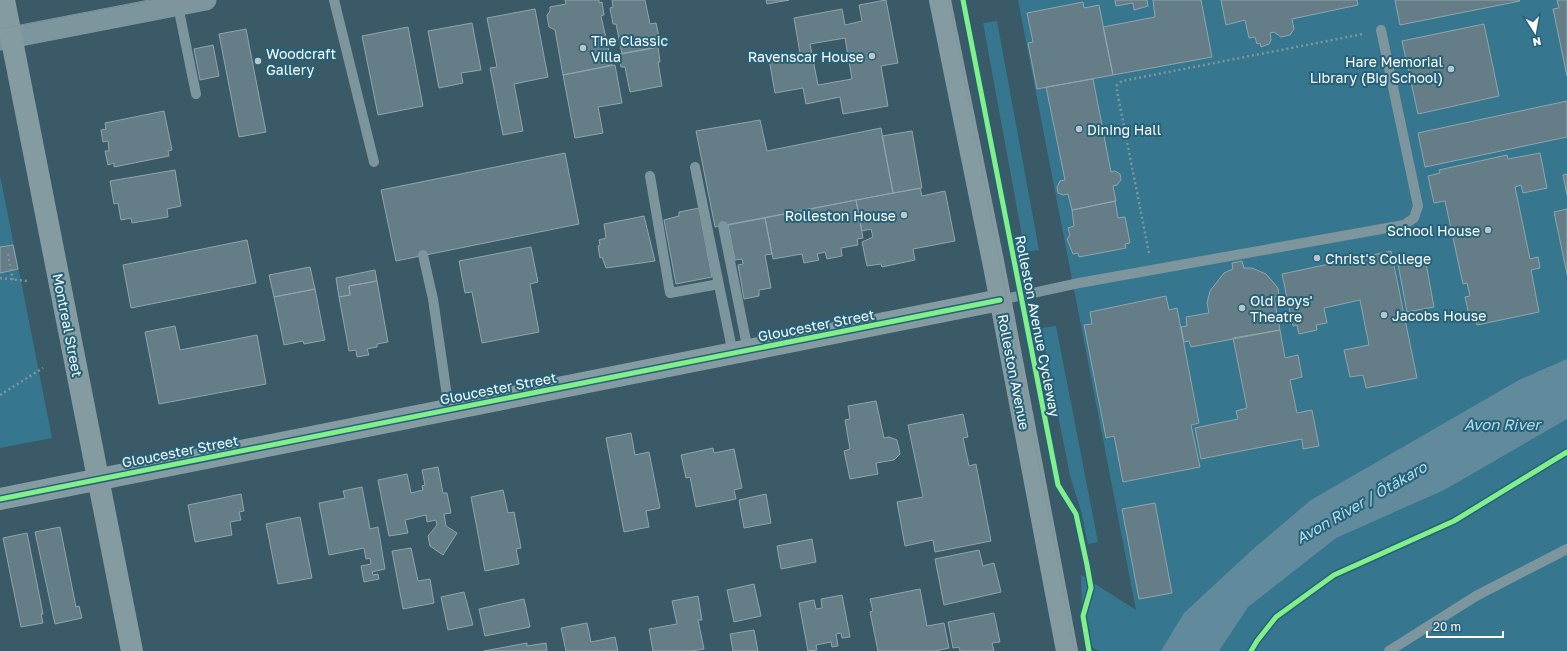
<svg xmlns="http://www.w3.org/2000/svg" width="1567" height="651" viewBox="0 0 1567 651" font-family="'Golos Text',sans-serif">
  <rect width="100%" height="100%" fill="#395a66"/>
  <path fill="#36778f" d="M1018,0H1567V651H1099L1086,644L1082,614L1081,575L1136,610Z
    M997,21L1039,250L1025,252L983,23Z
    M0,175L52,438L0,448Z
    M1056,326L1098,542L1088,544L1081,511L1070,476L1041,328Z"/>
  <path fill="#618b9c" d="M1567,359V419L1444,490L1336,538L1248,607L1219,651H1161L1184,613L1252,550L1311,500L1519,380Z"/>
  <path fill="#647d86" stroke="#90a5ac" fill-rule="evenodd" d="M565,0H599V3L602,2L604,15L601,16L612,65L563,75L555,30L549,27L547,15L550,11V7L566,4Z
    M612,0H645L650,24L656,23L659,37L653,39L654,48L622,54L616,24H613L610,8L613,7Z
    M766,0H789L767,4Z
    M886,0L898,63L881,66L888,106L843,114L840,97L806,104L803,88L775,93L769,59L800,53L794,18L842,9L845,25L862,21L859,5ZM845,38L852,79L818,85L810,44Z
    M1115,0H1147L1148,6L1134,10L1133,3L1116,6Z
    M1153,0H1201L1212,57L1113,75L1103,27L1155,17Z
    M1221,0H1357L1358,5L1292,19L1294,29L1290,35L1281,37L1274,32L1270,33L1271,40L1269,44L1261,47L1260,43L1257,44L1255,37L1249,38L1245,20L1226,25Z
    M1395,0H1519L1520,1L1400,25Z
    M1557,0H1567V76L1553,9L1559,8Z
    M1083,2L1084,8L1099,5L1113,75L1037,89L1028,43L1033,42L1027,13Z
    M535,9L548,77L514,84L523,131L503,135L490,68L497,67L487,18Z
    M472,23L481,70L461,73L463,83L439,88L428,31Z
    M1484,24L1499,96L1418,114L1402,41Z
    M408,27L423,106L378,115L362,36Z
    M246,29L266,132L239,137L219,34Z
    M213,45L219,76L200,80L194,49Z
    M658,47L660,62H658L662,86L630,92L625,67H621L618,54Z
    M615,65L622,103L598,107L603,133L575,138L563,75Z
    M1093,79L1111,172L1115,171L1120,174L1121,180L1117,185L1113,186L1116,201L1072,210L1068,194L1063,195L1058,193L1057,187L1060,181L1065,180L1046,87Z
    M1567,101V137L1425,167L1418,133Z
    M164,111L172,150L168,151L169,156L114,167V163L108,165L105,151H109L108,141L103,142L101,130L106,129L105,123Z
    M760,120L767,151L881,128L893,193L715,227L696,131Z
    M912,131L922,188L893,193L882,136Z
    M565,153L579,224L396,261L381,190Z
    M1540,153L1547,188L1523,193L1521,185L1515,187L1530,259L1538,257L1540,268L1531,270L1539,312L1477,325L1475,314L1469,315L1465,297L1470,296L1467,283L1463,284L1445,201L1434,203L1428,176L1440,173L1439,170L1507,155L1508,159Z
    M175,170L181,206L167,209L168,217L132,223L131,218L121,220L118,203L114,204L110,181Z
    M1567,174V195L1563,175Z
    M920,188L922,196L945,191L955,241L913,249L915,260L882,267L881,264L867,266L862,242L873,237L871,229L862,231L856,200Z
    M856,200L863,238L857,239L858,245L841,248L842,256L827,259L825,252L817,254L819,260L804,263L802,254L773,259L765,218Z
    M1115,201L1118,218L1125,217L1130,243L1125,244L1126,248L1079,257L1078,253L1073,254L1067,239L1070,235L1068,228L1074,226L1072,210Z
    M699,208L712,277L676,284L664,220L679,216V212Z
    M1567,209V274L1554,212Z
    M644,216L655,261L606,268L602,257L600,258L598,246L600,245L599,240L606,238L604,224Z
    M765,218L772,254L765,255L771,288L759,290V296L744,299L738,265L743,264L742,259L735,260L728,225Z
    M247,240L256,283L131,308L123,265Z
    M13,245L18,269L0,273V247Z
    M531,247L538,282L530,284L539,332L482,343L472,292L465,293L459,261Z
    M1391,251L1417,378L1366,388L1363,375L1350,377L1344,350L1369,345L1360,300L1324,308L1327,323L1316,325L1317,330L1299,334L1297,325L1293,326L1282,274Z
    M1425,258L1434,307L1407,312L1398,264Z
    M1242,261L1244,268H1252L1266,274L1278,288L1279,296L1274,297L1280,330L1191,347L1189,341L1184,342L1181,327L1187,326L1186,317L1209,313L1207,303L1210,291L1224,273L1233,269L1232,263Z
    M310,267L315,289L274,297L269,275Z
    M375,270L377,281L349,286L350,295L339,297L336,278Z
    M377,281L388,342L377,344V347L367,349L369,355L357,357L356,350L349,351L339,297L350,295L349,286Z
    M315,289L325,340L304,344L303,341L284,345L274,297Z
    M1166,296L1169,310L1177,308L1199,423L1191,425L1200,467L1123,482L1114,436L1106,438L1084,325L1092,324L1090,312Z
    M175,326L180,350L257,335L266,384L159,404L145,332Z
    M1280,330L1285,358L1298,355L1302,377L1290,380L1297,413L1312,410L1319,446L1303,449L1302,439L1201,459L1195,428L1238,419L1236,411L1247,408L1233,338Z
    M876,401L884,438L889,437L897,440L900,454L894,460L876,463L878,474L850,479L844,451L850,449L845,420L850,419L848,406Z
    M963,414L968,437L963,438L969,466L976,464L991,541L935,552L933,540L905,546L897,502L923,497L908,425Z
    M631,433L635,455L649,452L660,508L646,511L649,527L624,532L606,438Z
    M713,448L714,453L734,449L742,488L734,490L736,499L696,507L690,477L686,478L681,455Z
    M438,467L443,493H447L451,513L444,514L446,526L457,533L443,555L430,546L428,536L437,525L436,520L427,522L426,515L405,520L408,533L389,536L378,480L407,474L411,493L423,490L422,486L425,485L422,470Z
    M362,487L370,529L378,527L385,569L372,572L373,575L378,574L379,579L364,582L361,566L371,564L370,558L366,559L364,548L329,555L319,503L345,498L343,491Z
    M503,490L508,513L514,512L521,548L516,549L519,564L485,571L471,497Z
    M241,494L244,511L239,512L241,520L230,522L232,535L195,542L188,505Z
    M766,494L771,523L744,528L739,500Z
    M1155,503L1172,593L1139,599L1122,509Z
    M300,517L312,578L278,584L266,524Z
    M60,527L76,607L79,606L82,618L55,624L35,532Z
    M27,533L43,614H41L43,623L21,627L3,538Z
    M812,539L816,562L781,569L777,546Z
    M411,548L418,581L430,579L434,603L403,609L392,551Z
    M979,550L983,566L994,563L1001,592L944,605L935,559Z
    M754,584L761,616L734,622L727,590Z
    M920,589L927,626L944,623L949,648L935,651H878L870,612L873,611L870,599Z
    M464,592L473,625L448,630L441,597Z
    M842,595L850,637L842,638L841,633L836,634L838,646L832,647L831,642L816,645L817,650L808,651L799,603L814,600L816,609L822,608L821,599Z
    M698,596L702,620H698L704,649L692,651H653L649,629L677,624L672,601Z
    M524,599L530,627L485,636L479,609Z
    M994,613L1000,642L992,643L994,651H960L959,647L953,648L948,622Z
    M587,623L591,642L615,637L618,651H566L561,628Z
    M754,630L758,651H733L730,634Z
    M527,643V646L546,643L547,651H484Z"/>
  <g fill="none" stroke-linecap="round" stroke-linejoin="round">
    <path stroke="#7d969d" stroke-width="2.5" stroke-dasharray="2 3" stroke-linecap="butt" d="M1149,253L1117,91V85L1122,81L1363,34
      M8,254L13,280
      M0,278L27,281
      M0,395L43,368"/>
    <path stroke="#7d969d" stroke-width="10" d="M334,0L374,162
      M178,6L196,94
      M695,167L733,354
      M650,176L670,293L719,284
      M723,226L748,351
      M423,255L433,299L449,410
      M1000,300L1079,283L1404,225L1414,218L1418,206L1381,30
      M1389,651L1476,596L1567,549"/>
    <path stroke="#7d969d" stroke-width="21" d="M0,40L206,0"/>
    <path stroke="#849ba2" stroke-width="22" d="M4,0L132,651
      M940,0L994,266L1067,651
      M0,499L1000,300"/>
    <path stroke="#7f969d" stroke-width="1" d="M949,0L1075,651
      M0,29L149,0"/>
    <defs>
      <path id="cycleway" d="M963,0L1058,485L1076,514L1087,565L1091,588L1083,616L1089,651
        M0,499L1000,300
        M1251,651L1257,641L1276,617L1334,575L1454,521L1567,452"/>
    </defs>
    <use href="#cycleway" stroke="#25627a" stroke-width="8"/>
    <use href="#cycleway" stroke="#82f089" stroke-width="5"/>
  </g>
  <g fill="#bac5c9" stroke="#25627a" stroke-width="1.5">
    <circle cx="583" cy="48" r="4"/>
    <circle cx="872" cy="56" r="4"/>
    <circle cx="258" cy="61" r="4"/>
    <circle cx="1451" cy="69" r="4"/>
    <circle cx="1079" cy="129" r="4"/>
    <circle cx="904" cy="215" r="4"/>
    <circle cx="1488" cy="230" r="4"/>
    <circle cx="1317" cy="258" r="4"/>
    <circle cx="1242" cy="308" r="4"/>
    <circle cx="1384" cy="315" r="4"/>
  </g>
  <g text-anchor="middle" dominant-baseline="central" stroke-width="4" stroke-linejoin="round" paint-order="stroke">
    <g font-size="14" fill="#fff" stroke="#25627a" text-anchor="start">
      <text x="591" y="40">The Classic<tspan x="591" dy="16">Villa</tspan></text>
      <text x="266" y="53">Woodcraft<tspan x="266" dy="16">Gallery</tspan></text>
      <text x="864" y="56" text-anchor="end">Ravenscar House</text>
      <text x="1443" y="61" text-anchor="end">Hare Memorial<tspan x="1443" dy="16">Library (Big School)</tspan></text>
      <text x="1087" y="129">Dining Hall</text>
      <text x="896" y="215" text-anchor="end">Rolleston House</text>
      <text x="1480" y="230" text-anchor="end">School House</text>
      <text x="1325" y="258">Christ's College</text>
      <text x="1250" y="300">Old Boys'<tspan x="1250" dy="16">Theatre</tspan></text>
      <text x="1392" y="315">Jacobs House</text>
    </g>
    <g font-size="14" fill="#fff" stroke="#25627a">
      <text transform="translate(68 325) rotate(79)">Montreal Street</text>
      <text transform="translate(816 325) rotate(-11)">Gloucester Street</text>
      <text transform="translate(1038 326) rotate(79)">Rolleston Avenue Cycleway</text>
      <text transform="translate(1014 372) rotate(79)">Rolleston Avenue</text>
      <text transform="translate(498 388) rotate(-11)">Gloucester Street</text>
      <text transform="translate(180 451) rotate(-11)">Gloucester Street</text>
    </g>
    <g font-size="15" font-style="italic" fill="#b4ddec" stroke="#25627a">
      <text x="1502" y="424">Avon River</text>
      <text transform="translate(1361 502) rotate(-30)">Avon River / Ōtākaro</text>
    </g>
  </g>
  <g transform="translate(1535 32) rotate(169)" stroke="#25627a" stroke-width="3" paint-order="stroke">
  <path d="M0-3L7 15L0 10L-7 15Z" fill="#ffffff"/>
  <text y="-6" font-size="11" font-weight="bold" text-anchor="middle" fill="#ffffff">N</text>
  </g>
  <path d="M1427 631v6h76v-6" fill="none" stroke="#ffffff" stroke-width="2"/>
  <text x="1433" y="631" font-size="12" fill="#ffffff" stroke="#25627a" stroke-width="3" paint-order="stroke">20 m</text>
</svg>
